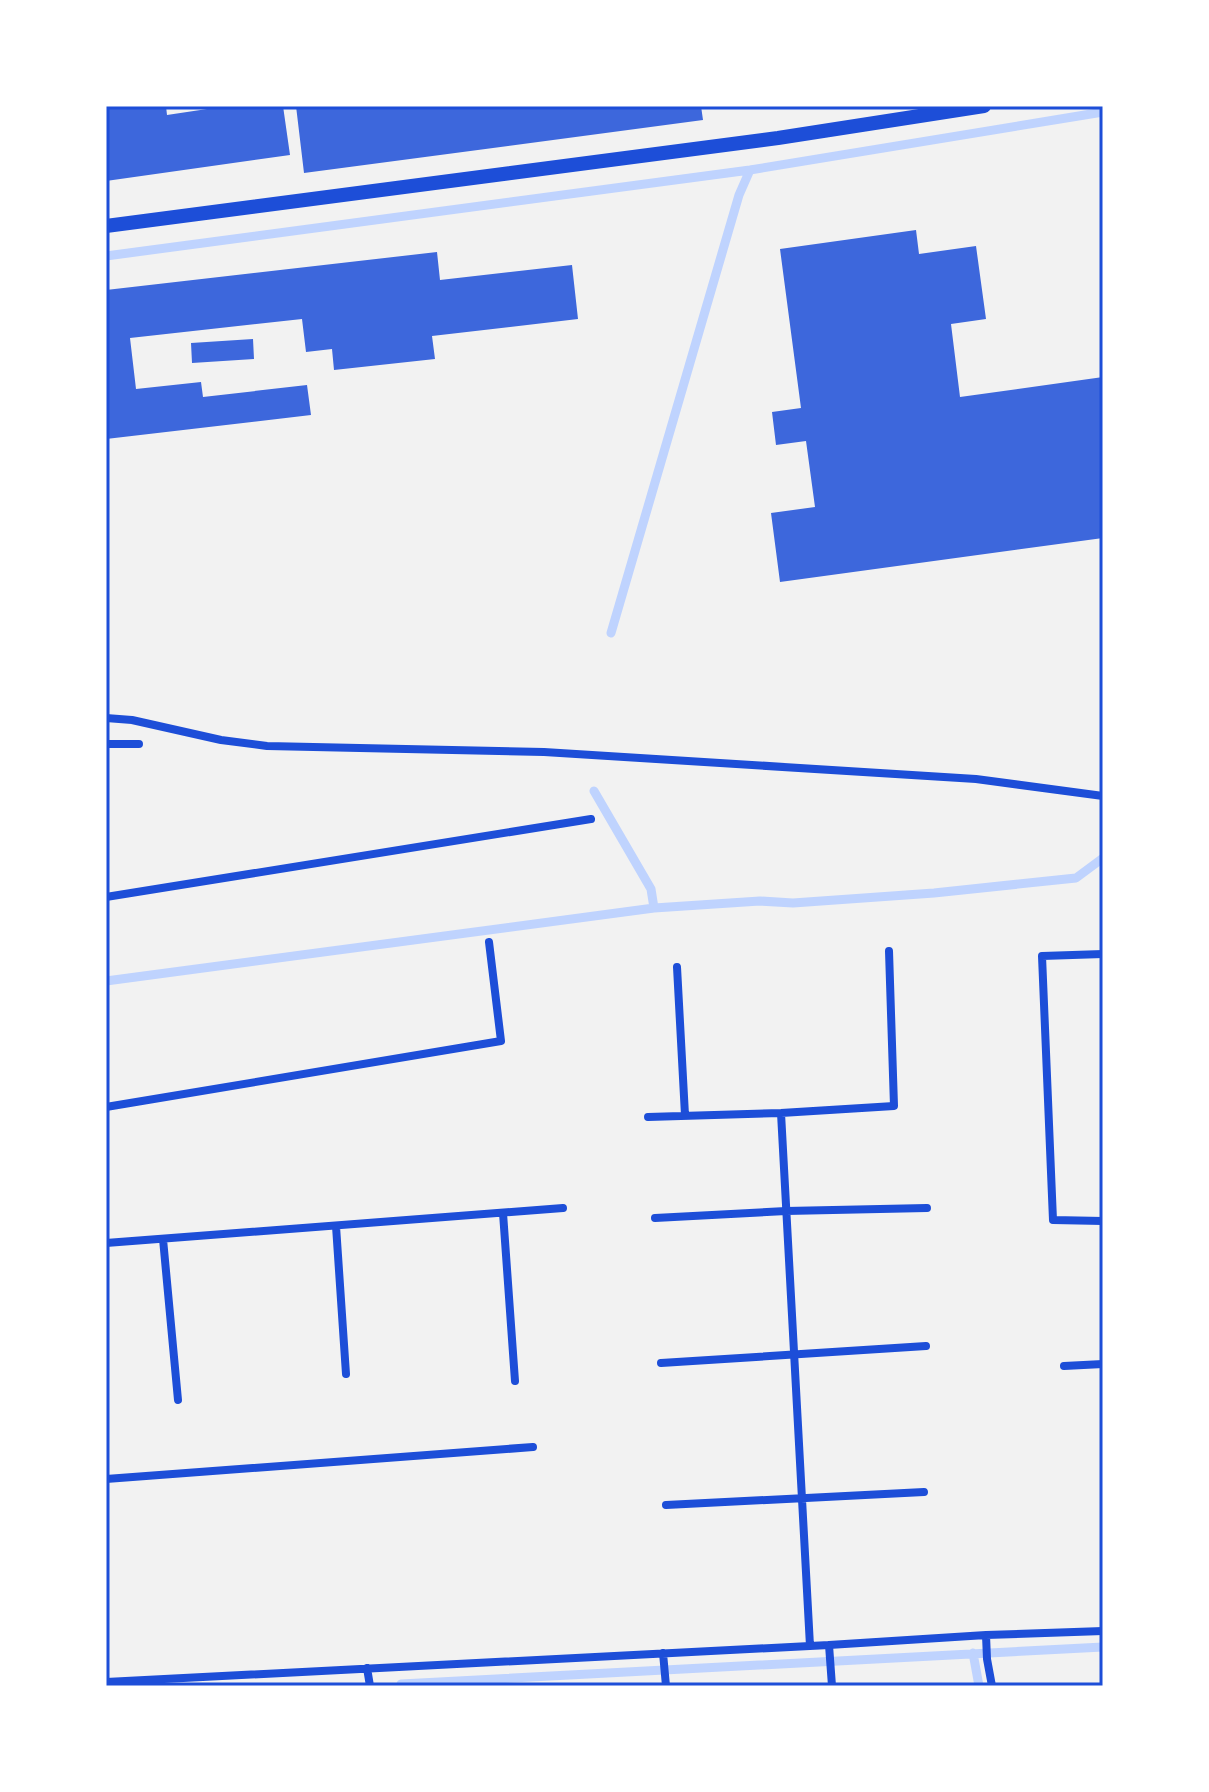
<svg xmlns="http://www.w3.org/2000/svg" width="1209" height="1792" viewBox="0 0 1209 1792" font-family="Figtree,sans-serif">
  <rect width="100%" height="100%" fill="#f2f2f2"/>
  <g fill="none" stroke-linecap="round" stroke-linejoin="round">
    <path stroke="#bfd3fe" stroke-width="9" d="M106,256L750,170L1103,112
      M611,633L739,195L750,170
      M594,791L651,889L654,908
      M106,981L654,908L760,901L793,903L934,893L1076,878L1103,858
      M973,1653L979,1686
      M401,1684L1103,1647"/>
  </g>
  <path fill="#3d67dc" d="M106,106H166L167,115L227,106H283L290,155L106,181Z
    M296,106H701L703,120L304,173Z
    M916,230L919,254L976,246L986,319L951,324L960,397L1103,377V538L780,582L771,513L815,507L806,441L776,445L772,412L801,408L780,249Z
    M437,252L440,280L572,265L578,319L432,336L435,359L334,370L332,349L306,352L302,319L130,338L136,389L201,382L203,397L307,385L311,415L106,439V290Z
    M253,339L254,359L192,363L191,343Z"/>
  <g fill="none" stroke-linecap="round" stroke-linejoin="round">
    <path stroke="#1d4ed8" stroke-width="8" d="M106,718L132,720L221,740L267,746L544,752L976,779L1103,796
      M106,744H139
      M106,897L591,819
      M1103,954L1042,956L1053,1220L1103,1221
      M677,967L685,1115
      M106,1107L501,1041L489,942
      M781,1113L810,1646
      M648,1117L781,1113L894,1106L889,951
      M503,1213L515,1381
      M655,1218L786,1211L927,1208
      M336,1226L346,1374
      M163,1239L178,1400
      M106,1243L563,1208
      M661,1363L926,1346
      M1064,1366L1103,1364
      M106,1479L533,1447
      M666,1505L924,1492
      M986,1635L987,1659L992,1686
      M829,1645L832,1686
      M663,1653L666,1686
      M367,1668L370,1686
      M106,1682L829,1645L986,1635L1103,1631"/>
    <path stroke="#1d4ed8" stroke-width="14" d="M106,226L778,138L984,106"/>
  </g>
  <rect width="1209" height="1792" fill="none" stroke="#ffffff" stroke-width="216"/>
  <rect x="108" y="108" width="993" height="1576" fill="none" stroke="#1d4ed8" stroke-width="3"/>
</svg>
